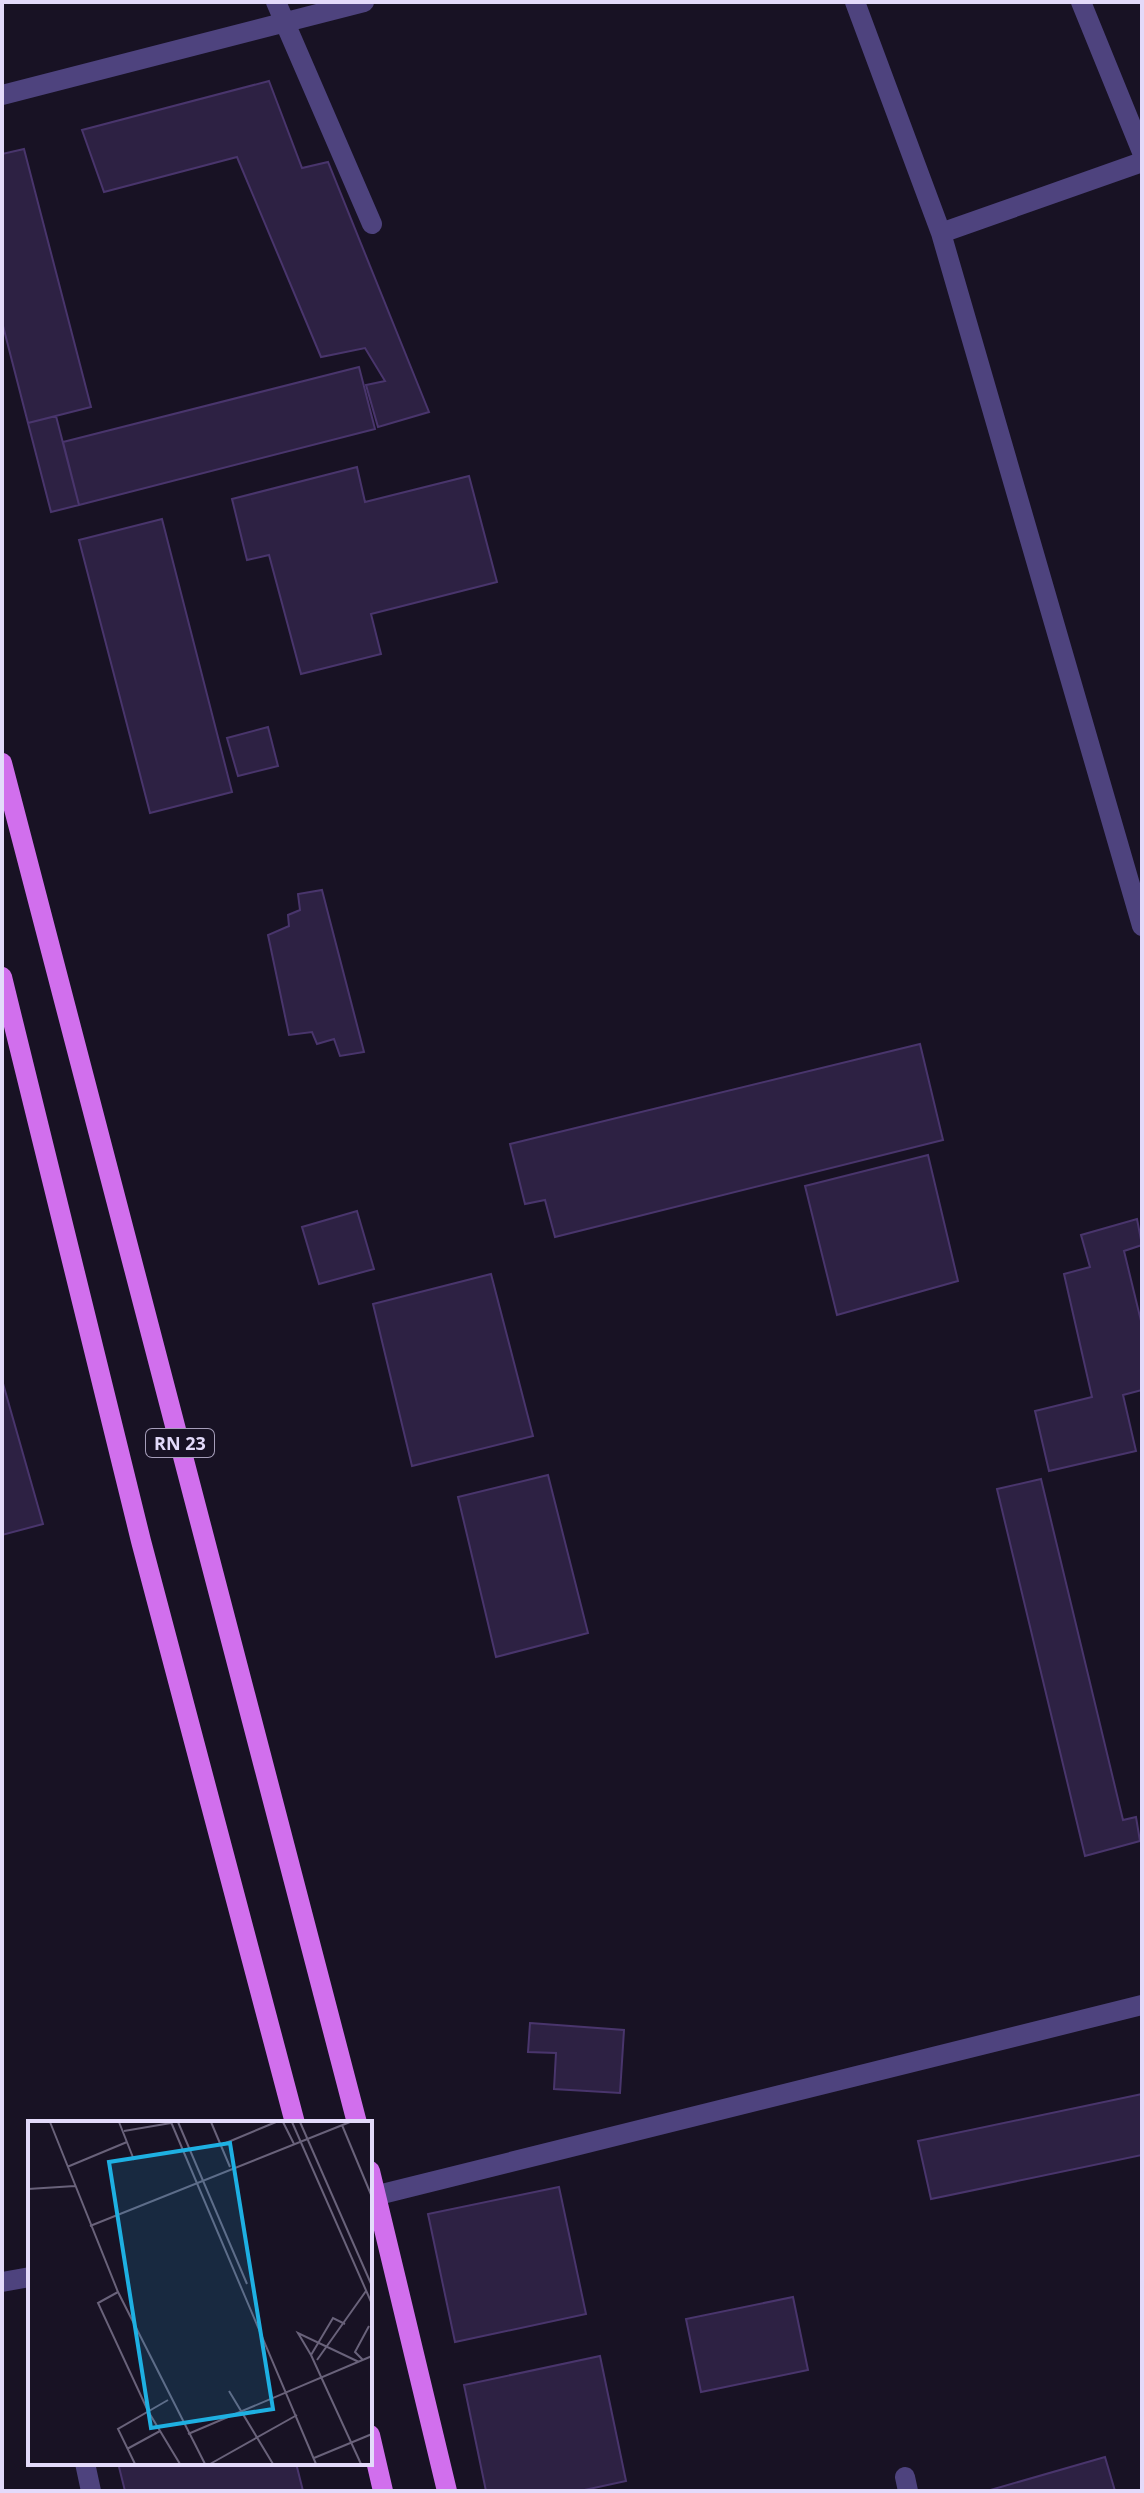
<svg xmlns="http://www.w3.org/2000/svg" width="1144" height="2493" viewBox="0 0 1144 2493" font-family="'Open Sans',sans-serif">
  <rect width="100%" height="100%" fill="#181224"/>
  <path fill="#2d2143" stroke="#49356c" stroke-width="2" d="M269,81L302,168L328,162L429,412L378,427L366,385L385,381L365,348L321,357L237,157L104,192L82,130Z
    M24,149L91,407L28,423L2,322V154Z
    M359,367L375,429L79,505L63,442Z
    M56,416L79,505L51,512L28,423Z
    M357,467L365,502L469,476L497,582L371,614L381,654L301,674L269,555L247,560L232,499Z
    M162,519L232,792L150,813L79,540Z
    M268,727L278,766L238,776L227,738Z
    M322,890L364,1052L340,1056L334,1039L317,1044L312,1032L289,1035L268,935L289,926L288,915L300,910L298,894Z
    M920,1044L943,1140L555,1237L545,1200L525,1204L510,1144Z
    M928,1155L958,1281L837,1315L805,1186Z
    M357,1211L374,1269L319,1284L302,1227Z
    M1137,1219L1142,1245L1124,1251L1142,1325V1390L1123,1395L1136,1451L1049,1471L1035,1411L1092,1397L1064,1274L1090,1267L1081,1235Z
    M491,1274L533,1436L412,1466L373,1304Z
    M2,1380L43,1524L2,1535Z
    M548,1475L588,1633L496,1657L458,1497Z
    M1041,1479L1123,1820L1136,1817L1140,1841L1085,1856L997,1489Z
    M530,2023L624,2030L620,2093L554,2089L556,2053L528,2052Z
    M1142,2094V2155L931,2199L918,2141Z
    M559,2187L586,2314L455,2342L428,2214Z
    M793,2297L808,2370L701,2392L686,2319Z
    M600,2356L626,2481L580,2491H486L464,2385Z
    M1105,2457L1115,2491H987Z
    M118,2463H296L303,2491H125Z"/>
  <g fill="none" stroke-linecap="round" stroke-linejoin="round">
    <path stroke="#4e437e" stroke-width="20" d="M276,2L372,224
      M855,2L941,233L1142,926
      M1081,2L1142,152
      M2,95L364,2
      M941,233L1142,162
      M370,2197L1142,2005
      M2,2282L30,2277
      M85,2463L91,2491
      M905,2477L908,2491"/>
    <path stroke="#d16fed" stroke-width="20" d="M2,763L357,2123
      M2,977L141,1541L295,2123
      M370,2171L447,2491
      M370,2435L383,2491"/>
  </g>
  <g text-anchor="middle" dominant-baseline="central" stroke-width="7" stroke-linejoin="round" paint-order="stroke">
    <rect fill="#181224" stroke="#a69eba" stroke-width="2" x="146" y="1429" width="68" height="28" rx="6"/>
    <g font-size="18" font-weight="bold" fill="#e3dafa">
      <text x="180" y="1443">RN 23</text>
    </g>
  </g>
  <g transform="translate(28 2121)">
    <rect width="344" height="344" fill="#181224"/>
    <path fill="none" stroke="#69627a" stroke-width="2" d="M22,1L90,171L177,343M91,1L106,39M143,1L288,343M150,1L219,163M183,1L202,46M255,1L266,23M264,1L344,183M272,1L344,165M314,4L344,76M96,10L143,2M193,24L248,1M39,46L99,21M0,68L47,65M62,105L322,1M90,171L70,182L120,290L152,343M317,203L305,197L283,234L333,343M283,234L270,212L331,241M289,239L338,170M335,239L327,231L341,205M201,270L245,343M160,313L344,235M99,328L132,310M286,337L344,313M107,343L90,308L140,279M182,343L269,294"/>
    <path fill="#1eb0e2" fill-opacity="0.15" stroke="#1eb0e2" stroke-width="4" d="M202,22L245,288L123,307L81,41Z"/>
    <rect width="344" height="344" fill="none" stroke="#e3dafa" stroke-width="4"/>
  </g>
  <rect width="1144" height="2493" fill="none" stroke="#e3dafa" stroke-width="8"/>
</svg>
